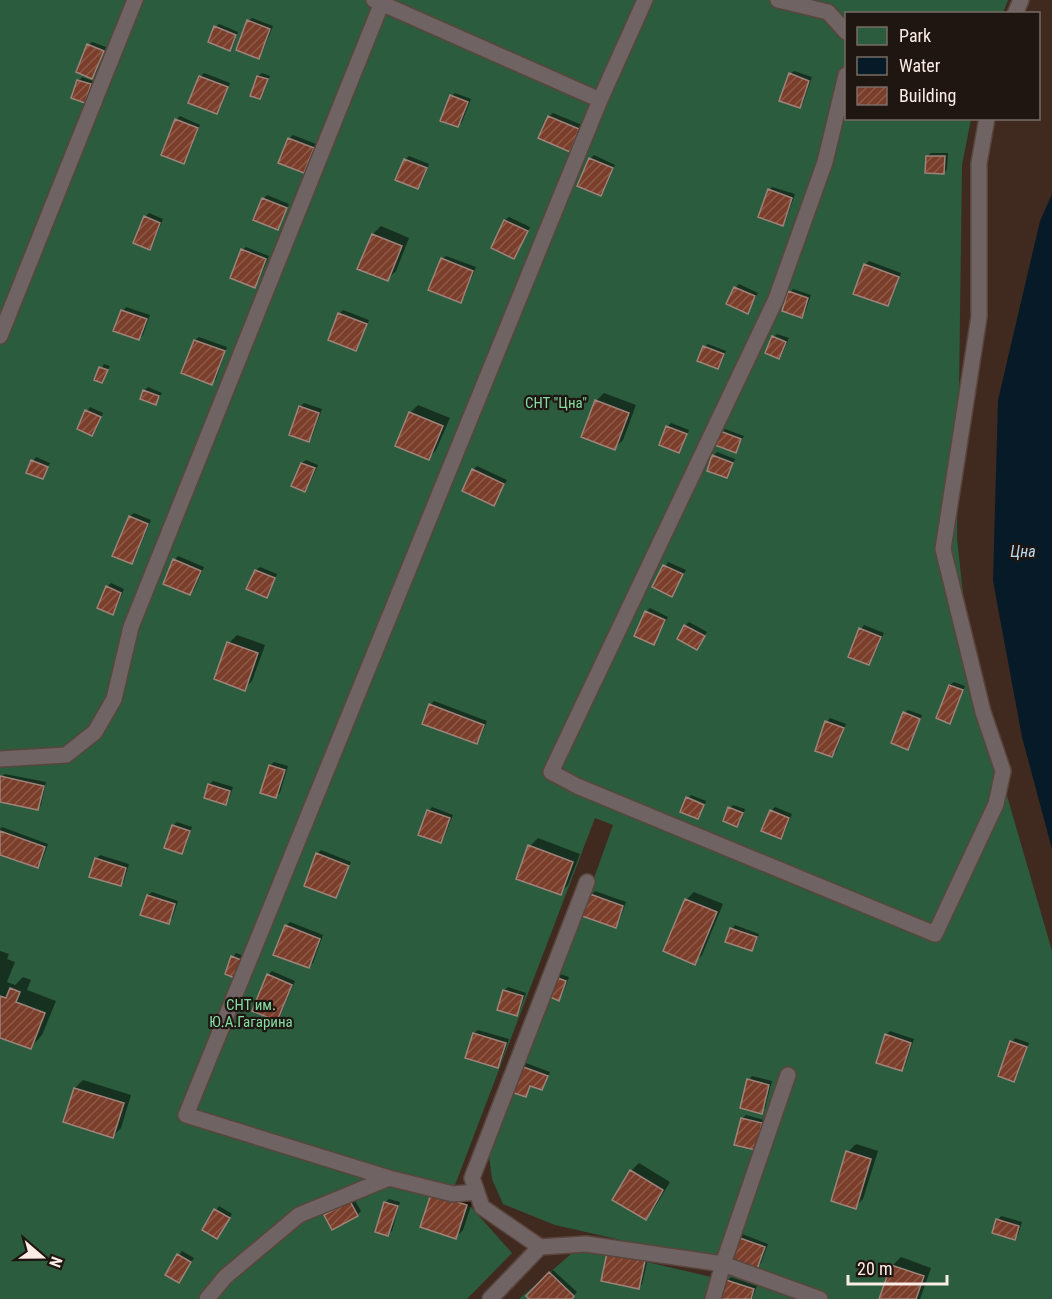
<svg xmlns="http://www.w3.org/2000/svg" width="1052" height="1299" viewBox="0 0 1052 1299" font-family="'Roboto Condensed',sans-serif">
  <defs>
    <pattern id="building-hatch" width="6" height="6" patternUnits="userSpaceOnUse" patternTransform="scale(1.5)"><rect width="6" height="6" fill="#7a3e2a"/><path d="M-1 1l2-2M0 6l6-6M5 7l2-2" fill="none" stroke="#8e5a49"/></pattern>
  </defs>
  <rect width="100%" height="100%" fill="#402a20"/>
  <path fill="#2b5c3e" d="M0,0H1008L1003,13L846,14V118L971,119L962,165L957,539L972,675L1052,951V1299H519L571,1254L596,1250L724,1280L713,1261L555,1225L503,1204L492,1179L488,1148L538,1018L545,1015L613,825L595,818L450,1198L471,1207L512,1253L467,1299H0Z"/>
  <path fill="#061b27" d="M1052,194V849L1022,737L993,581L998,400L1040,221Z"/>
  <path fill="#0007" d="M252,18L273,26L262,53L259,57L248,21Z
    M219,24L238,32L233,46L229,49L215,27Z
    M92,42L106,47L96,73L92,77L88,45Z
    M794,71L812,77L803,103L800,107L790,74Z
    M204,73L230,83L220,109L217,113L200,77Z
    M262,73L270,76L263,94L260,98L258,76Z
    M82,77L93,81L88,98L84,101L79,81Z
    M455,93L471,99L462,122L458,126L451,96Z
    M553,113L582,125L573,146L569,150L540,137L549,116Z
    M180,116L200,125L187,159L183,162L176,120Z
    M293,135L316,144L307,168L304,172L289,139Z
    M931,153H948L947,169L944,173L927,156Z
    M594,155L615,165L604,191L601,195L590,159Z
    M409,156L429,164L422,183L418,187L405,160Z
    M772,187L795,194L786,220L782,224L769,190Z
    M267,195L289,204L281,225L277,228L263,199Z
    M149,213L163,219L153,244L150,248L145,217Z
    M509,217L530,227L517,254L514,257L493,247L505,220Z
    M381,226L409,238L396,271L388,279L373,234Z
    M246,247L269,256L258,282L254,286L242,250Z
    M446,256L476,267L464,297L460,301L442,259Z
    M869,261L901,273L891,301L888,305L865,265Z
    M739,284L758,293L747,312L735,288Z
    M793,289L811,295L805,312L801,316L790,292Z
    M126,307L150,315L143,335L139,339L115,330L123,311Z
    M343,310L369,320L359,345L356,349L339,314Z
    M777,334L789,338L782,354L779,357L773,337Z
    M199,337L227,347L216,379L212,383L195,340Z
    M708,344L726,351L721,364L718,367L704,347Z
    M104,364L110,366L102,381L96,379Z
    M148,387L162,393L155,403L144,391Z
    M604,393L636,405L623,440L615,448L596,401Z
    M304,403L322,409L312,437L309,441L300,407Z
    M418,405L450,418L436,450L429,458L410,413Z
    M90,407L103,413L96,430L92,434L79,428L87,411Z
    M671,423L689,430L682,448L679,452L661,444L668,426Z
    M725,429L744,436L735,451L722,432Z
    M717,452L735,459L730,473L727,476L713,456Z
    M36,457L50,463L42,477L33,461Z
    M306,460L318,465L308,487L305,490L302,463Z
    M477,466L507,480L494,504L473,470Z
    M134,513L151,520L135,559L131,563L114,555L130,516Z
    M178,556L204,567L194,590L190,593L175,560Z
    M668,562L686,570L672,595L654,587Z
    M260,567L277,574L270,592L266,596L256,570Z
    M111,583L124,589L116,609L112,613L107,587Z
    M650,608L668,617L654,643L646,612Z
    M689,622L707,632L697,648L685,626Z
    M864,625L884,633L872,660L869,664L861,629Z
    M237,635L265,645L252,681L244,689L229,643Z
    M954,682L965,686L953,718L950,722L938,717L950,685Z
    M434,701L487,721L480,739L477,742L430,705Z
    M908,710L922,715L911,744L907,748L904,713Z
    M830,718L846,724L836,752L832,755L827,722Z
    M274,762L288,766L280,793L276,796L270,766Z
    M5,774L46,782L41,805L38,809L0,800V784L1,777Z
    M213,781L233,787L229,799L226,803L206,797L210,784Z
    M691,795L706,801L705,804L689,797Z
    M733,805L745,809L741,822L737,826L730,808Z
    M432,807L453,815L444,838L441,842L429,811Z
    M775,807L792,814L784,834L780,837L771,811Z
    M177,822L192,827L185,849L181,852L173,826Z
    M2,827L48,844L41,863L37,867L0,853V829Z
    M538,838L580,854L568,885L560,893L530,846Z
    M321,850L351,862L339,893L336,896L317,854Z
    M100,855L129,864L124,881L121,885L96,859Z
    M595,891L626,902L619,922L616,926L591,895Z
    M152,892L178,901L172,919L168,922L148,895Z
    M694,892L723,904L702,955L694,963L686,900Z
    M290,922L323,935L313,963L309,966L286,926Z
    M735,925L759,934L755,946L751,950L727,941L732,929Z
    M0,951L9,954L7,959L15,962L7,982L15,985L23,977L31,980L27,990L56,1001L42,1035L31,1047L0,1036Z
    M236,953L252,959L242,979L233,957Z
    M272,971L295,981L280,1016L277,1020L268,975Z
    M560,974L569,977L562,995L559,999L556,978Z
    M508,987L526,993L520,1010L517,1014L504,991Z
    M478,1030L509,1039L501,1063L498,1066L467,1057L474,1033Z
    M890,1031L914,1039L905,1066L902,1070L886,1035Z
    M1015,1038L1029,1043L1017,1077L1014,1080L1012,1042Z
    M523,1062L550,1072L545,1085L542,1089L531,1085L525,1096L510,1090Z
    M752,1076L772,1081L765,1108L761,1112L749,1080Z
    M83,1080L131,1095L121,1128L113,1136L75,1088Z
    M746,1115L764,1120L759,1144L742,1119Z
    M856,1144L878,1151L863,1199L855,1207L848,1152Z
    M639,1163L670,1182L653,1210L645,1218L631,1171Z
    M432,1194L474,1197L463,1230L455,1238Z
    M354,1199L361,1211L357,1215L326,1216Z
    M389,1199L400,1202L392,1231L388,1234L385,1203Z
    M219,1206L232,1214L217,1237L204,1229Z
    M1001,1216L1022,1222L1018,1235L1014,1238L998,1220Z
    M742,1234L768,1244L761,1263L757,1267L738,1238Z
    M612,1250L648,1258L642,1284L639,1287Z
    M182,1251L194,1258L179,1281L167,1275Z
    M901,1257L931,1268L920,1299H881L893,1265Z
    M553,1270L577,1292L570,1299H531L528,1296Z
    M731,1277L757,1286L752,1299H721L728,1280Z"/>
  <path fill="url(#building-hatch)" stroke="#9f837a" stroke-width="1.5" d="M247,20L270,29L259,59L236,50Z
    M214,26L236,35L230,51L208,42Z
    M87,44L104,51L92,79L76,72Z
    M789,73L809,81L800,108L779,101Z
    M199,76L228,87L217,114L188,103Z
    M257,76L268,79L260,99L250,96Z
    M77,80L91,84L85,103L71,98Z
    M450,95L468,102L458,127L440,121Z
    M548,116L579,129L570,152L538,138Z
    M175,119L198,128L184,164L161,155Z
    M288,138L314,148L304,173L278,163Z
    M926,156H945L944,174L925,173Z
    M589,158L613,168L601,196L577,186Z
    M404,159L427,168L418,189L395,180Z
    M768,189L792,198L783,226L758,217Z
    M262,198L287,208L278,230L253,220Z
    M144,216L160,223L150,250L133,243Z
    M504,220L528,231L514,259L491,248Z
    M372,234L402,246L388,281L357,269Z
    M241,249L266,259L255,288L230,278Z
    M441,258L473,271L461,303L428,290Z
    M864,264L899,277L888,306L853,294Z
    M734,287L755,296L748,314L726,304Z
    M788,291L808,298L802,318L782,311Z
    M121,310L147,319L139,340L113,331Z
    M338,313L367,324L356,351L328,340Z
    M772,336L786,342L779,359L765,353Z
    M194,340L225,351L212,385L181,373Z
    M703,346L724,354L718,369L697,361Z
    M99,367L108,370L102,383L94,380Z
    M143,390L159,396L156,405L140,399Z
    M595,400L629,413L615,450L581,437Z
    M299,406L319,413L309,442L289,435Z
    M85,410L101,417L92,436L77,429Z
    M409,412L443,426L429,460L395,446Z
    M666,426L687,434L679,453L659,445Z
    M720,431L741,439L736,453L715,445Z
    M712,455L733,463L727,478L707,471Z
    M31,460L48,467L43,479L26,473Z
    M301,463L315,468L305,492L291,486Z
    M472,469L504,484L494,506L462,491Z
    M129,516L148,524L132,564L112,556Z
    M173,559L201,571L190,595L163,584Z
    M663,565L683,574L672,597L652,587Z
    M255,570L275,578L267,598L246,589Z
    M106,586L121,593L113,615L97,608Z
    M645,611L665,620L654,645L634,636Z
    M684,625L705,636L697,650L677,639Z
    M859,628L881,637L869,665L848,657Z
    M227,642L258,653L245,691L214,679Z
    M949,685L963,690L950,724L936,718Z
    M429,704L484,725L477,744L422,724Z
    M903,712L920,719L908,750L891,743Z
    M825,721L844,728L832,757L815,751Z
    M269,765L285,770L276,798L260,793Z
    M0,776L44,786L38,810L0,802Z
    M208,784L230,791L226,805L204,798Z
    M686,797L704,805L698,819L680,812Z
    M728,807L743,813L737,827L723,821Z
    M427,810L450,818L441,843L418,835Z
    M770,810L789,818L781,839L761,831Z
    M172,825L190,831L182,854L164,848Z
    M0,831L45,847L38,868L0,855Z
    M528,845L573,862L561,895L516,879Z
    M316,853L349,866L336,898L304,886Z
    M95,858L126,868L121,886L89,877Z
    M590,894L623,906L616,928L582,916Z
    M147,895L175,904L169,924L140,915Z
    M685,899L717,912L695,965L663,951Z
    M285,925L320,939L309,968L273,955Z
    M730,928L757,937L752,951L725,942Z
    M231,956L249,963L242,981L225,974Z
    M267,974L292,985L277,1021L252,1011Z
    M555,977L566,981L559,1001L548,996Z
    M10,988L20,992L16,1002L45,1013L31,1049L0,1038V996L6,998Z
    M503,990L523,996L517,1016L497,1010Z
    M473,1033L506,1043L498,1068L465,1058Z
    M885,1034L911,1043L902,1071L876,1063Z
    M1010,1041L1027,1047L1014,1082L998,1076Z
    M518,1065L548,1076L542,1090L530,1086L526,1097L508,1091Z
    M747,1079L769,1085L762,1114L740,1108Z
    M74,1088L124,1103L113,1138L63,1122Z
    M741,1118L762,1123L756,1150L734,1145Z
    M846,1151L871,1159L856,1209L831,1201Z
    M630,1170L663,1190L646,1220L612,1200Z
    M431,1194L467,1205L456,1239L420,1227Z
    M350,1201L358,1216L332,1230L324,1215Z
    M384,1202L398,1206L388,1236L375,1232Z
    M214,1209L230,1218L217,1239L202,1230Z
    M996,1219L1019,1226L1015,1240L992,1233Z
    M737,1237L765,1247L757,1269L729,1259Z
    M607,1253L645,1261L639,1289L601,1281Z
    M177,1254L191,1262L179,1283L165,1275Z
    M891,1265L924,1276L916,1299H879Z
    M549,1272L574,1296L572,1299H529L526,1296Z
    M726,1280L754,1289L751,1299H720Z"/>
  <g fill="none" stroke-linecap="round" stroke-linejoin="round">
    <defs>
      <path id="lane" d="M374,0L600,100L645,0
        M778,0L828,12L846,32
        M1015,14L1021,0
        M846,75L825,162L776,299L551,772L577,786L935,934L996,804L1003,771L983,712L943,549L979,317V163L987,118
        M0,336L135,0
        M0,759L66,755L95,732L114,699L131,627L383,0
        M477,1192L453,1194L389,1178L186,1115L600,100
        M540,1247L586,1244L723,1264L820,1299
        M207,1299L225,1277L299,1215L389,1178
        M490,1299L540,1247L482,1207L472,1178L587,882
        M713,1299L723,1264L788,1075"/>
    </defs>
    <use href="#lane" stroke="#5a453c" stroke-width="18"/>
    <use href="#lane" stroke="#706364" stroke-width="15"/>
  </g>
  <g text-anchor="middle" dominant-baseline="central" stroke-width="4.5" stroke-linejoin="round" paint-order="stroke">
    <g font-size="15" fill="#82dca3" stroke="#201611">
      <text x="556" y="403">СНТ "Цна"</text>
      <text x="251" y="1005">СНТ им.<tspan x="251" dy="17">Ю.А.Гагарина</tspan></text>
    </g>
    <g font-size="16" font-style="italic" fill="#b9dbf2" stroke="#201611">
      <text x="1023" y="551">Цна</text>
    </g>
  </g>
  <rect x="845" y="12" width="195" height="108" fill="#201611" stroke="#786c66" stroke-width="1.5"/>
  <rect x="857" y="27" width="30" height="18" fill="#2b5c3e" stroke="#786c66" stroke-width="1.5"/>
  <text x="899" y="42" font-size="18" fill="#fbece5">Park</text>
  <rect x="857" y="57" width="30" height="18" fill="#061b27" stroke="#786c66" stroke-width="1.5"/>
  <text x="899" y="72" font-size="18" fill="#fbece5">Water</text>
  <rect x="857" y="87" width="30" height="18" fill="url(#building-hatch)" stroke="#786c66" stroke-width="1.5"/>
  <text x="899" y="102" font-size="18" fill="#fbece5">Building</text>
  <g transform="translate(42 1257) rotate(110)" stroke="#201611" stroke-width="4.5" paint-order="stroke">
  <path d="M0-4.5L10 22L0 15L-10 22Z" fill="#fbece5"/>
  <text y="-9" font-size="16" font-weight="bold" text-anchor="middle" fill="#fbece5">N</text>
  </g>
  <path d="M848 1275v9h99v-9" fill="none" stroke="#fbece5" stroke-width="3"/>
  <text x="857" y="1275" font-size="18" fill="#fbece5" stroke="#201611" stroke-width="4.5" paint-order="stroke">20 m</text>
</svg>
